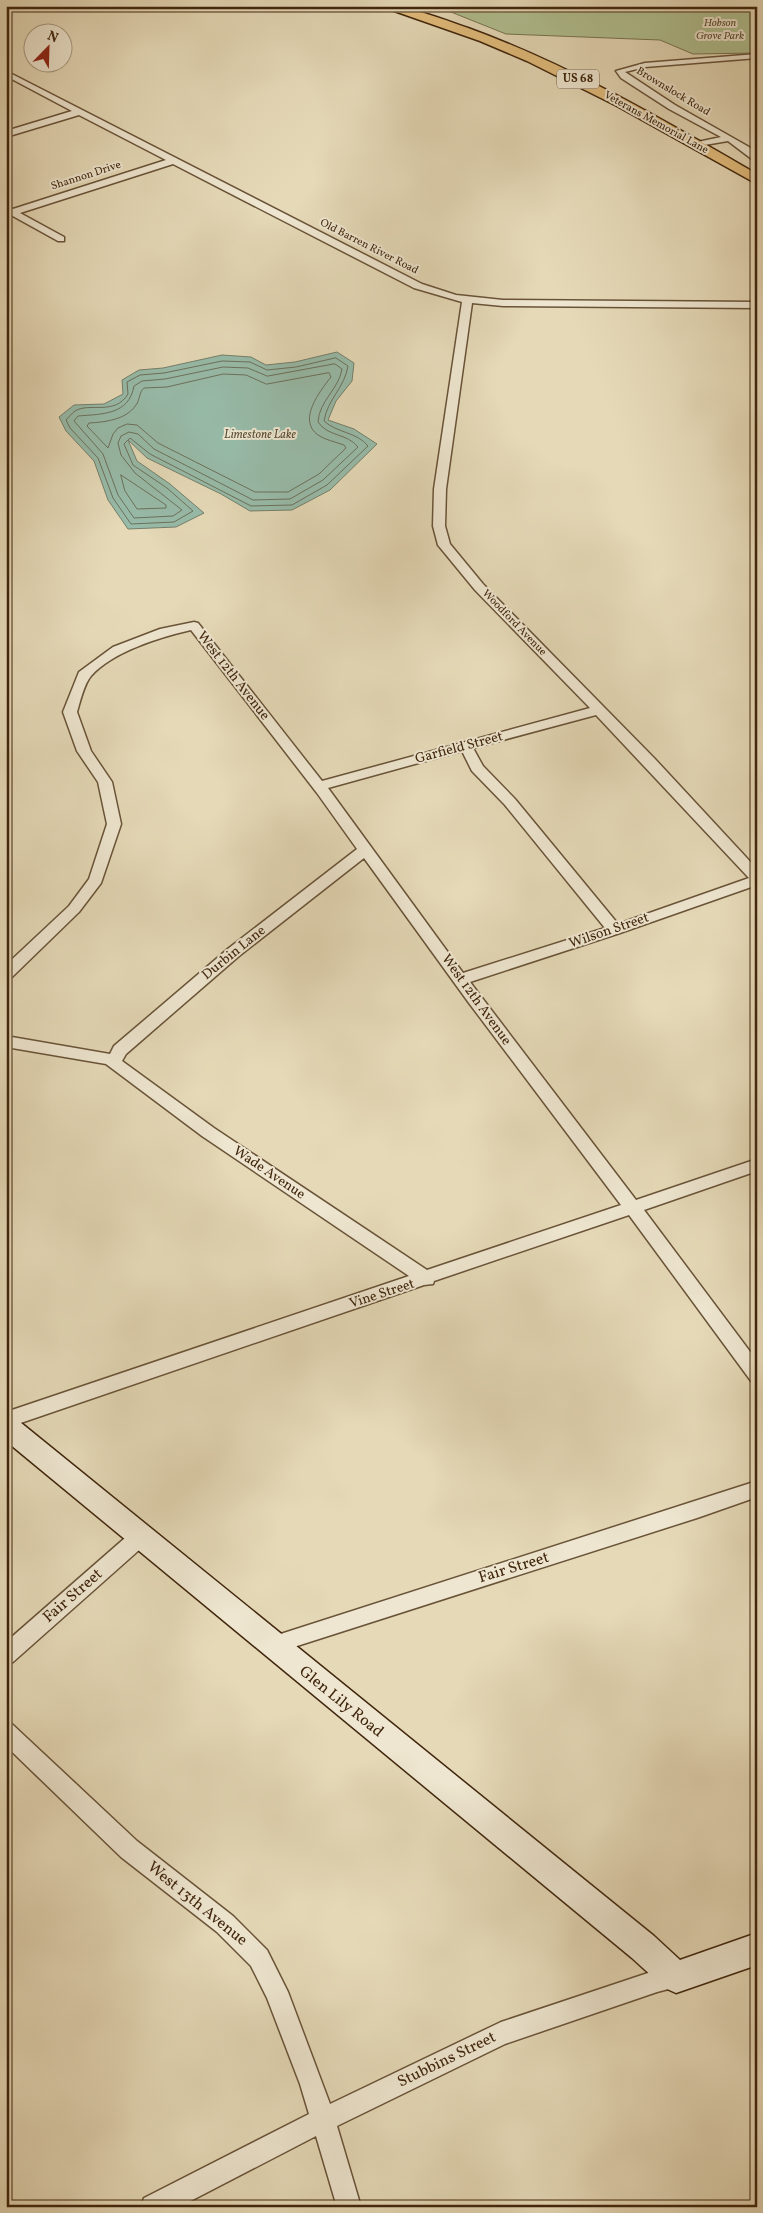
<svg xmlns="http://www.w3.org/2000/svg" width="763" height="2213" viewBox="0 0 763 2213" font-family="Vollkorn,serif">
  <rect width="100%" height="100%" fill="#e5d9b7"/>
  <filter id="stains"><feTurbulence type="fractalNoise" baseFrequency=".004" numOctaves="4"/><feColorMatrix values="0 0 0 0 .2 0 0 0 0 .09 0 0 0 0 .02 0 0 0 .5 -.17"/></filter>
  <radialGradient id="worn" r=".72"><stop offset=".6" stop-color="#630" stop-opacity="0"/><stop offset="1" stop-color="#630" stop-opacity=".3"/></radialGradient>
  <path fill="#b1c091" stroke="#78734f" d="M436,6H757V53L693,54L660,40L506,34Z"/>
  <path fill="#97bba9" stroke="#747f6b" d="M337,352L354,363L352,381L336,401L328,420L354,429L377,444L330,490L292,510L250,511L221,494L147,458L128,440L137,461L170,484L204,513L176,527L128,529L108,500L94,461L66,431L59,417L74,405L104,404L123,394L122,380L139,370L163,368L222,355L251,357L266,365L295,362Z"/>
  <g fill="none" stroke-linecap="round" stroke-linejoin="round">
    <path stroke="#6c705b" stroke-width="1" d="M336,358L348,366C345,387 327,400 324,421C337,433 357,432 368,446L327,485L292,505L251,506L150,454L130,438L124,444L133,465L167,488L193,511L174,522L131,524L113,498L98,458L70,428L66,420C69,417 72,413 75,411C89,402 115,416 128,394L127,382L140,375L164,373L222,361L250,362L267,370L296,367Z
      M335,364L342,369C339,389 319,401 318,422C328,437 347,433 358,447L323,480L290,499L253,500L154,449L138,434L129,432L121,436L118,443L121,455L135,473L182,510L173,516L134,518L118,495L103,454L74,421L78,416C102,414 129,415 134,386L142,381L165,379L223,367L248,368L267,376Z
      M329,373L331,377C320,391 297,420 318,435C325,440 336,442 344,445L346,448L319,474L288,492H255L158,443L137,425L127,424L118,428L113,434L108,448L87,426L89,423C105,422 126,420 136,405C140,400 139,392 144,388L167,387L223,374L246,375L266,384Z
      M121,475L166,505V508L137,509L125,491Z"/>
    <defs>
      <path id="street" d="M757,54V58L645,67L625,72L675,105L749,147L757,155V163L728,141L693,147V143L721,137L669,109L621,78L616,71L645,63Z
        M6,71L422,284L456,295L503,300L757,302V308L503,306L472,303L446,489L445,526L450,544L483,584L655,759L757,869V885L620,933L470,982L636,1200L757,1159V1171L644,1210L757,1361V1383L751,1381L629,1215L434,1281L433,1284L424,1285L6,1428V1412L409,1276L202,1136L106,1064L6,1047V1036L110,1054L114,1046L229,948L357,849L317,793L191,630C160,637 112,652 91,676C84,684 80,702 77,712L91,751L112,782L121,824L101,883L79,912L11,978L6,979V965L69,906L89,879L107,824L98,782L77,751L63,712L79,672L113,647L160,629L194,622L198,623L322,781L590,708L475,590L438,545L433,526L434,489L462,302L414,288L173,164L20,213L64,237V241H58L11,215L6,217V206L13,209L166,160L79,115L6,137V131L72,111L6,76ZM596,715L749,878L618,924L515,799L483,766L473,748ZM462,751L472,771L505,805L605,928L463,973L328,788ZM364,858L469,1003L621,1205L427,1270L214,1128L122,1061L126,1054L239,956Z
        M757,1481V1497L697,1518L272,1654L265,1651L262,1645L265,1639Z
        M140,1529L147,1531L150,1537L147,1543L13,1662L6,1664V1642L133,1531Z
        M6,1722L13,1725L137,1841L233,1916L267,1950L288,1992L330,2104L501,2022L657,1970L676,1966L684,1969L687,1977L684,1985L657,1992L505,2044L337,2126L361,2207H337L316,2136L179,2207H141L144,2198L309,2114L300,2084L267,1998L251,1966L217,1932L121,1857L6,1746Z"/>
      <path id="secondary" d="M6,1415L15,1418L654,1936L680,1960L757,1933V1965L676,1993L665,1988L632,1958L6,1441Z"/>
      <path id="primary" d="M380,6C411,6 439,18 468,28C570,65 663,120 757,174V184L617,106L527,61L480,41Z"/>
    </defs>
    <use href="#street" stroke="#695338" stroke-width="3"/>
    <use href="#secondary" stroke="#40260d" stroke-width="3"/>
    <use href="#primary" stroke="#40260d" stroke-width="3"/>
    <use href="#street" fill="#eee6d0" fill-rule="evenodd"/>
    <use href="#secondary" fill="#eee6d0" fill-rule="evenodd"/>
    <use href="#primary" fill="#e2bc7c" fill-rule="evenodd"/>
  </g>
  <g text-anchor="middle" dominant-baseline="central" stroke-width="4" stroke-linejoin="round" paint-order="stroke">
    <g font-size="11" font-style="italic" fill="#5c4c2e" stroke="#eee6d0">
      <text x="720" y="23">Hobson<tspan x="720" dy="13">Grove Park</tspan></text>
    </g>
    <g font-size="11" fill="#40260d" stroke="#eee6d0">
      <text transform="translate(673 92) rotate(31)">Brownslock Road</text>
      <text transform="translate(656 123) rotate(29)">Veterans Memorial Lane</text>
      <text transform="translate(86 176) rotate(-18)">Shannon Drive</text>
      <text transform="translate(369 247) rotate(27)">Old Barren River Road</text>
      <text transform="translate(514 623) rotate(46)">Woodford Avenue</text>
    </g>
    <rect fill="#eee6d0" stroke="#746048" stroke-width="1" x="557" y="69.5" width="42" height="19" rx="4"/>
    <g font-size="12" font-weight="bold" fill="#40260d">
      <text x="578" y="79">US 68</text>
    </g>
    <g font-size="12" font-style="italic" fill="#564b34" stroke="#eee6d0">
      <text x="260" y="435">Limestone Lake</text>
    </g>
    <g font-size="14" fill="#40260d" stroke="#eee6d0">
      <text transform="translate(233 676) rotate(52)">West 12th Avenue</text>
      <text transform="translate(459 748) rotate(-15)">Garfield Street</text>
      <text transform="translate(609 931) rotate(-19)">Wilson Street</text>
      <text transform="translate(234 953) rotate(-39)">Durbin Lane</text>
      <text transform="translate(476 1000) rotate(54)">West 12th Avenue</text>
      <text transform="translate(269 1173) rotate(34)">Wade Avenue</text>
      <text transform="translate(382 1294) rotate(-18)">Vine Street</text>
    </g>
    <g font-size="16" fill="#40260d" stroke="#eee6d0">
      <text transform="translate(514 1568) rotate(-17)">Fair Street</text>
      <text transform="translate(73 1596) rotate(-41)">Fair Street</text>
      <text transform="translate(341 1702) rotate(39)">Glen Lily Road</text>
      <text transform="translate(197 1904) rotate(39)">West 13th Avenue</text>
      <text transform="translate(447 2060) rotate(-26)">Stubbins Street</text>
    </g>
  </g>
  <rect width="763" height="2213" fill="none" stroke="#e5d9b7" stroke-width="25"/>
  <rect x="8" y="8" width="748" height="2198" fill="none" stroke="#40260d" stroke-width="2.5"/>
  <rect x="12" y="12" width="738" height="2188" fill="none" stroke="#40260d"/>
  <g transform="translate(48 48) rotate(23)"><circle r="24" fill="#eee6d0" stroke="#a89982"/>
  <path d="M0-4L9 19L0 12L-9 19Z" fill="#8f2418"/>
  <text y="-8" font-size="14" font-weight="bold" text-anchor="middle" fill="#40260d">N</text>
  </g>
  <rect width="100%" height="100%" filter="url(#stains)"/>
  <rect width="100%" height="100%" fill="url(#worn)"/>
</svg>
